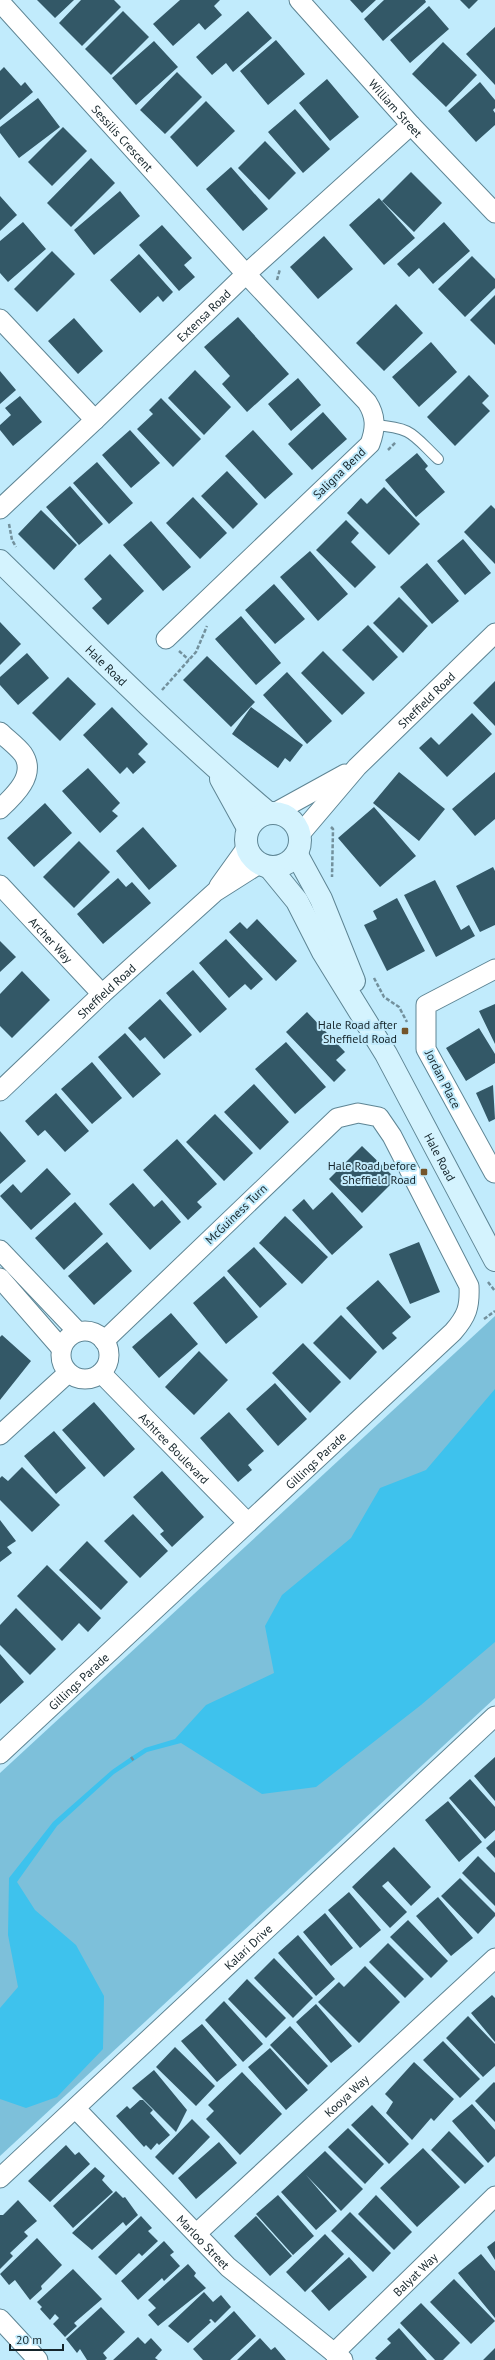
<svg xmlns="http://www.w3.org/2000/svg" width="495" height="2360" viewBox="0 0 495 2360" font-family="'PT Sans',sans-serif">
  <rect width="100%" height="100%" fill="#c1ebfc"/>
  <path fill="#7dc0da" d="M495,1316V1698L0,2156V1773Z"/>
  <path fill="#3ec2ed" d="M495,1389V1642L421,1705L316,1787L262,1794L181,1743L147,1752L114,1774L57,1826L17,1882L35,1910L76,1945L104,1996L103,2049L57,2097L26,2108L0,2099V2008L18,1987L8,1935L9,1878L53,1822L112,1770L131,1757L145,1748L175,1739L206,1705L274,1673L265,1626L282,1595L351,1538L380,1488L426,1470Z"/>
  <path fill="#335867" d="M37,0H74L55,18Z
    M81,0H114L121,7L82,46L59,23Z
    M180,0H220L214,6L222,15L205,30L199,23L173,46L153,24Z
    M350,0H376L362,13Z
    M384,0H425L426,2L383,41L364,19Z
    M460,0H478L469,9Z
    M429,6L449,29L410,63L390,40Z
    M123,11L149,37L111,75L85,49Z
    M248,11L272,38L233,72L226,63L212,75L196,57Z
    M495,27V85L466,54Z
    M276,40L305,74L268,105L240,71Z
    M154,41L178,67L136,105L112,78Z
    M443,42L477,75L446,107L412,74Z
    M4,67L21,86L25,82L33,92L0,120V71Z
    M177,72L202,97L165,134L140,110Z
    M327,79L359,117L330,141L299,103Z
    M480,82L495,100V108L493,110L495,113V125L476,142L448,111Z
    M38,98L60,127L19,158L0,133V127Z
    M206,101L235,131L197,167L170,137Z
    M295,109L330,149L303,173L268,132Z
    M63,127L87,151L52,186L28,162Z
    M265,141L296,173L269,200L238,168Z
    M91,158L115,183L71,227L47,203Z
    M231,167L268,209L243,231L206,189Z
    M411,172L442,203L414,232L382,201Z
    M120,191L140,216L94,255L74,230Z
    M0,196L17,215L0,231Z
    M379,198L415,238L384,265L349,225Z
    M23,222L46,249L8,282L0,273V241Z
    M444,222L470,251L433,284L419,268L409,277L397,264Z
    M162,225L192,258L184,265L195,277L179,291L139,245Z
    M324,236L353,269L318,299L290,267Z
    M52,251L75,274L37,312L14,289Z
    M139,254L173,292L163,302L158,296L140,313L110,280Z
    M472,256L495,279V288L465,317L438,289Z
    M495,295V345L470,320Z
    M396,304L423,333L384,371L356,343Z
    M238,317L289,374L247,412L222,384L230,376L204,347Z
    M74,318L103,351L78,374L48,341Z
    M431,342L457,372L419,407L392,377Z
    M195,370L231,407L204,435L168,398Z
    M0,371L16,390L0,404Z
    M469,375L489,396L482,403L490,411L455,446L427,417Z
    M298,378L321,405L291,431L268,404Z
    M20,396L42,422L13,446L0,430V425L11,415L5,408Z
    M161,398L201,439L173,467L137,429L153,414L149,410Z
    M323,412L347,439L312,470L288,444Z
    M130,430L160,463L131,488L102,455Z
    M253,430L293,474L265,499L225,456Z
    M417,453L428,466L425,469L445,492L416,517L385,480Z
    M97,462L133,503L109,524L73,483Z
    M227,471L258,504L233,529L201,496Z
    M70,486L103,524L79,545L46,507Z
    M384,487L420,524L389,555L347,513L361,498L367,504Z
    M193,497L227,533L200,559L166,523Z
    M491,505L495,509V564L464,532Z
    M41,510L77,545L54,570L18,534Z
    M346,520L359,533L351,542L376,567L355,588L316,550Z
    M151,521L191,567L163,591L123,545Z
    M463,539L491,573L465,595L437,561Z
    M310,551L348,594L318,621L280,577Z
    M110,554L144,591L108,625L92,608L102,599L84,579Z
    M427,563L459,601L432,624L400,587Z
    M274,584L305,619L275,644L245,610Z
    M399,597L428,626L403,653L373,623Z
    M241,616L281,663L256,685L215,639Z
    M0,622L21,644L0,665Z
    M368,625L398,657L373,681L342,650Z
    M323,651L365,693L342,715L301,673Z
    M27,653L49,678L18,705L0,685V677Z
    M207,656L255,702L231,727L183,680Z
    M287,672L332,721L307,744L263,695Z
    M68,677L96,704L60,741L32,713Z
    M495,681V726L473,703Z
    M112,707L148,744L138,754L146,762L133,774L127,767L120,774L83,735Z
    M251,707L303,745L290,762L285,758L278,768L232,734Z
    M472,713L492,734L447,777L419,748L431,737L439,745Z
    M88,768L120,803L112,811L118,816L100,833L62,791Z
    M399,772L445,809L419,841L373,803Z
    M495,772V819L475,836L452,809Z
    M45,803L72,833L34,867L7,838Z
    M374,807L416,856L380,887L338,838Z
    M143,827L177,866L149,890L116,851Z
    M79,841L110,872L74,908L43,877Z
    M493,867L495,871V925L480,932L456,886Z
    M118,878L126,887L132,882L151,903L103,944L77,914Z
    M435,880L461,930L469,925L475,936L436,957L404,895Z
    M397,898L425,951L387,971L364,925L377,919L373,911Z
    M257,919L297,961L276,981L229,932L240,922L247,929Z
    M226,939L263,979L251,990L245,984L229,998L199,963Z
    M0,941L16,957L0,972Z
    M193,970L227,1009L200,1033L166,993Z
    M22,971L50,1000L12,1038L0,1026V994Z
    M160,999L192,1035L164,1059L145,1037L140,1041L128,1028Z
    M495,1004V1044L479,1011Z
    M307,1012L345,1052L336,1060L346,1070L334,1082L286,1032Z
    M479,1028L495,1054V1063L466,1081L446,1048Z
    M125,1033L161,1074L133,1098L98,1057Z
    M286,1042L326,1087L295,1114L255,1069Z
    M92,1062L122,1098L92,1124L61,1089Z
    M254,1084L289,1122L260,1150L224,1112Z
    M493,1085L495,1119L489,1122L476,1093Z
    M56,1093L89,1131L65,1152L45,1130L38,1136L25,1121Z
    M215,1114L253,1153L224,1181L186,1142Z
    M0,1131L26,1161L0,1184Z
    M177,1139L217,1184L197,1202L202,1207L188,1220L143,1170Z
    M362,1146L396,1179L362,1213L329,1179Z
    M47,1168L71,1194L31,1230L0,1196L13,1184L21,1193Z
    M133,1183L154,1207L162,1200L181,1222L150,1250L109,1204Z
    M332,1192L363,1227L332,1255L292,1210L304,1199L313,1210Z
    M75,1202L103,1234L64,1270L35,1238Z
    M285,1216L328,1257L302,1284L259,1243Z
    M107,1242L132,1271L94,1305L68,1276Z
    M419,1242L440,1292L410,1304L389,1254Z
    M254,1247L287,1284L260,1308L227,1271Z
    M224,1276L258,1317L226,1344L193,1303Z
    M378,1280L411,1317L392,1333L397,1338L383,1350L346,1308Z
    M171,1313L198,1344L159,1378L132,1347Z
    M341,1315L377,1352L350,1380L313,1343Z
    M2,1335L31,1361L0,1400V1337Z
    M303,1343L341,1382L310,1413L272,1373Z
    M199,1351L228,1380L194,1415L165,1387Z
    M275,1383L307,1419L278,1446L246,1409Z
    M94,1402L135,1449L104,1477L62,1430Z
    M229,1412L264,1451L248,1465L252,1470L238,1482L200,1438Z
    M54,1431L86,1468L56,1494L24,1456Z
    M22,1467L60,1505L32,1532L0,1500V1478L2,1476L8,1481Z
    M162,1471L204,1517L172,1547L160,1534L164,1531L133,1497Z
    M133,1514L168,1551L140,1578L104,1541Z
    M0,1520L16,1541L7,1547L12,1553L0,1562Z
    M87,1541L128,1582L101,1610L59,1570Z
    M47,1565L101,1618L88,1632L79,1623L62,1641L17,1596Z
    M16,1608L56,1649L30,1675L0,1645V1625Z
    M0,1654L24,1682L0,1704Z
    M495,1757V1801L474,1776Z
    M470,1779L495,1807V1830L485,1839L449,1798Z
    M448,1801L482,1842L459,1862L425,1820Z
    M495,1840V1858L486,1848Z
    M394,1847L431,1887L411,1906L388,1881L382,1886L407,1912L390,1928L352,1887Z
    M478,1856L495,1873V1906L462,1873Z
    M460,1878L495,1913V1916L478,1934L441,1896Z
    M349,1892L381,1930L360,1948L328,1910Z
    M438,1897L473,1938L451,1956L416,1916Z
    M325,1913L353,1948L331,1966L303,1932Z
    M408,1920L448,1961L431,1978L390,1937Z
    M298,1935L335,1979L316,1996L278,1953Z
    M388,1943L424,1979L405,1998L369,1962Z
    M274,1958L313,1998L293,2018L254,1978Z
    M365,1966L400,2002L359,2043L318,2002L339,1982L344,1987Z
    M247,1979L286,2018L266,2038L228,1999Z
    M492,1995L495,1998V2042L471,2013Z
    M224,2001L263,2044L243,2062L205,2020Z
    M316,2004L352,2046L331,2063L296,2022Z
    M468,2016L495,2044V2066L483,2077L446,2038Z
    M202,2024L237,2065L217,2082L181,2041Z
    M290,2026L328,2066L308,2085L270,2045Z
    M443,2041L480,2079L460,2098L423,2060Z
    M175,2047L215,2086L196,2106L156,2067Z
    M270,2048L308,2090L286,2110L248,2067Z
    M414,2062L454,2099L434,2121L431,2118L412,2140L386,2113L393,2102L385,2094Z
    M154,2070L187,2110L176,2132L132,2088Z
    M242,2072L282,2114L240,2155L206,2119L214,2111L208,2105Z
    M494,2082L495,2083V2122L475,2101Z
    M140,2100H143L153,2110L150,2113L170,2135L159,2145L157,2143L151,2150L146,2145L144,2147L116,2116L127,2106L130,2109Z
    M472,2104L495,2130V2156L488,2163L452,2121Z
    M372,2105L409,2144L389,2164L351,2125Z
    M192,2119L210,2137L173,2175L155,2157Z
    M348,2128L384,2164L365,2184L328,2147Z
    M449,2131L484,2166L465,2184L431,2150Z
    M219,2142L237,2163L196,2199L178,2178Z
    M66,2145L75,2155L79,2152L90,2164L50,2202L28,2181Z
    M423,2148L460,2187L417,2227L380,2188Z
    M325,2151L363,2189L341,2211L306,2175L337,2211L316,2230L281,2192Z
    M95,2167L105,2176L102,2180L113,2192L73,2228L53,2206Z
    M116,2191L123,2198L125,2197L138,2215L126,2226L123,2222L92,2250L72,2233Z
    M278,2195L314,2236L293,2255L256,2214Z
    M376,2195L412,2232L394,2250L358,2214Z
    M18,2200L37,2221L24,2232L28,2236L10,2253L13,2256L0,2269V2215H3Z
    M350,2212L391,2253L373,2272L331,2231Z
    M141,2216L152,2228L148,2231L158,2241L142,2256L139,2253L116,2275L98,2257Z
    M256,2216L292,2256L270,2276L234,2236Z
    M325,2234L344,2254L305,2292L286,2272Z
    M37,2238L62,2265L41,2286L42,2289L30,2300L15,2280L9,2285L0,2274Z
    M164,2241L174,2252L170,2255L180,2266L164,2281L162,2278L138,2300L121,2281Z
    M495,2241V2260L487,2247Z
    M481,2254L495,2271V2318L458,2273Z
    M349,2257L367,2277L329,2311L311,2291Z
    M188,2264L196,2273L194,2276L206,2288L158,2326L148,2315L156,2308L148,2300Z
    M73,2269L102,2299L74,2323L77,2326L65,2337L53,2324L59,2318L55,2314L50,2320L40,2309L42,2307L37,2302Z
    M454,2279L495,2321L471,2344L430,2302Z
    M204,2292L213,2302L221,2295L231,2307L215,2323L211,2319L209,2320L211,2322L188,2343L168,2326Z
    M421,2303L460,2343L443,2360H435L400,2323Z
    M101,2307L125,2332L103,2353L107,2358L105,2360H87L80,2349L77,2353L66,2339Z
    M234,2311L256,2336L230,2360H203L193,2349Z
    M399,2328L427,2360H377L375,2358L391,2343L387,2339Z
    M138,2337L145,2344L151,2338L162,2350L155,2358L158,2360H113Z
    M260,2338L271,2350L275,2347L286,2360H237Z
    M495,2348V2360H483Z"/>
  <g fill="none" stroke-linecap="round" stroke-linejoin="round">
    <defs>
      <path id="lane" d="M375,425C413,428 412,434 438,459"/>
      <g id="street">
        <path id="s1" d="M299,0L411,125L495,213"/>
        <path id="s2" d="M0,2L246,274L367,402C376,416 376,428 370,444L166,639"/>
        <path d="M0,319L95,420"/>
        <path id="s3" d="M0,509L95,420L246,274L411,125"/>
        <path d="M0,732C7,739 17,746 23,754C37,775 14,796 0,809"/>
        <path d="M276,812L345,774"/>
        <path id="s4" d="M301,833L357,767L495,633"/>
        <path id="s5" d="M0,885L102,994"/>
        <path d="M219,886L247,847"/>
        <path id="s6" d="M0,1091L102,994L215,892L259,864"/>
        <path d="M494,1173L426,1049V1005L495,969"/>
        <path d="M0,1250L78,1332"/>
        <path d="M0,1278L61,1348"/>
        <circle cx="85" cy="1355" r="24"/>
        <path id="s7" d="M101,1373L248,1523"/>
        <path d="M0,1435L68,1373"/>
        <path id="s8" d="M0,1754L453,1332C467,1316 470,1307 469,1286L392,1136L379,1117L358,1113L337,1118L104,1341"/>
        <path id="s9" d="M76,2109L228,2267L343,2360"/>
        <path id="s10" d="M0,2178L495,1716"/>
        <path id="s11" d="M197,2233L495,1958"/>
        <path d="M0,2319L38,2360"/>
        <path id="s12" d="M334,2353L495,2196"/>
      </g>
      <g id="secondary">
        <path id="s13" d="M0,561C88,647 174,733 268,813"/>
        <path d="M221,779L248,828"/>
        <circle cx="273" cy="840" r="27"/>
        <path d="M297,855L321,899L354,981"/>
        <path id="s14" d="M270,868L297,901L323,952L386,1054L495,1260"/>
      </g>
    </defs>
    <use href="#lane" stroke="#5e8594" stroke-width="12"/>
    <use href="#street" stroke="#5e8594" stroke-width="21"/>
    <use href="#secondary" stroke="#5e8594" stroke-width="24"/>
    <path stroke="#72909c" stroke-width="2.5" stroke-dasharray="4 2" stroke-linecap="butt" d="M277,280L280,269
      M388,450L396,442
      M9,524L12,540L16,547
      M179,651L189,660
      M162,690L196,652L207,626
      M331,827L333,829L332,877
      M374,978L384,997L399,1007L407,1022
      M488,1282L495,1291
      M484,1319L495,1311
      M131,1757L134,1761"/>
    <use href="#lane" stroke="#fff" stroke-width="10"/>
    <use href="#street" stroke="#fff" stroke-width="19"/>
    <use href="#secondary" stroke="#d4f3fe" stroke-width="22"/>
  </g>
  <g fill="#74552a" stroke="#c1ebfc" stroke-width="1.5">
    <rect x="401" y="1027" width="8" height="8" rx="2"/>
    <rect x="420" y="1168" width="8" height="8" rx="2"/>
  </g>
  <g text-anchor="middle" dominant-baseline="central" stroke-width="4" stroke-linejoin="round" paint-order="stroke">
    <g font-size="12" fill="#15252b" stroke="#c1ebfc">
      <text stroke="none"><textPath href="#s1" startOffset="145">William Street</textPath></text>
      <text stroke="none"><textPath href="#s2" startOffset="183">Sessilis Crescent</textPath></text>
      <text stroke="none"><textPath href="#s3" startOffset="281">Extensa Road</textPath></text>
      <text transform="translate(339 473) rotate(-44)">Saligna Bend</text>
      <text stroke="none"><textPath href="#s13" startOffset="149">Hale Road</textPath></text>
      <text stroke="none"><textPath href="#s4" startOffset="183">Sheffield Road</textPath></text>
      <text stroke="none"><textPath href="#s5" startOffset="75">Archer Way</textPath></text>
      <text stroke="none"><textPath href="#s6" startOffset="146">Sheffield Road</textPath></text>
      <text transform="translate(443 1079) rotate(63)">Jordan Place</text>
      <text stroke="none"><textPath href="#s14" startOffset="336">Hale Road</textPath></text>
      <text transform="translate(236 1214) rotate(-44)">McGuiness Turn</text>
      <text stroke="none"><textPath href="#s7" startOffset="105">Ashtree Boulevard</textPath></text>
      <text stroke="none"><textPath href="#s8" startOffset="431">Gillings Parade</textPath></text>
      <text stroke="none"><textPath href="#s8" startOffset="107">Gillings Parade</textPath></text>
      <text stroke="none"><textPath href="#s10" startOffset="339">Kalari Drive</textPath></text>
      <text stroke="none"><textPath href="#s11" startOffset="203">Kooya Way</textPath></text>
      <text stroke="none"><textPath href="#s9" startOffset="184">Marloo Street</textPath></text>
      <text stroke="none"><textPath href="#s12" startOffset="113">Balyat Way</textPath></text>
    </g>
    <g font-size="12" fill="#15252b" stroke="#c1ebfc" text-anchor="end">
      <text x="397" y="1024">Hale Road after<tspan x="397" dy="14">Sheffield Road</tspan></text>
      <text x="416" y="1165">Hale Road before<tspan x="416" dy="14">Sheffield Road</tspan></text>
    </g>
  </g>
  <path d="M10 2344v6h53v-6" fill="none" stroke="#15252b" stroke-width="2"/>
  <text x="16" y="2344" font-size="12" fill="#15252b" stroke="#c1ebfc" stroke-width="3" paint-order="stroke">20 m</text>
</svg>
